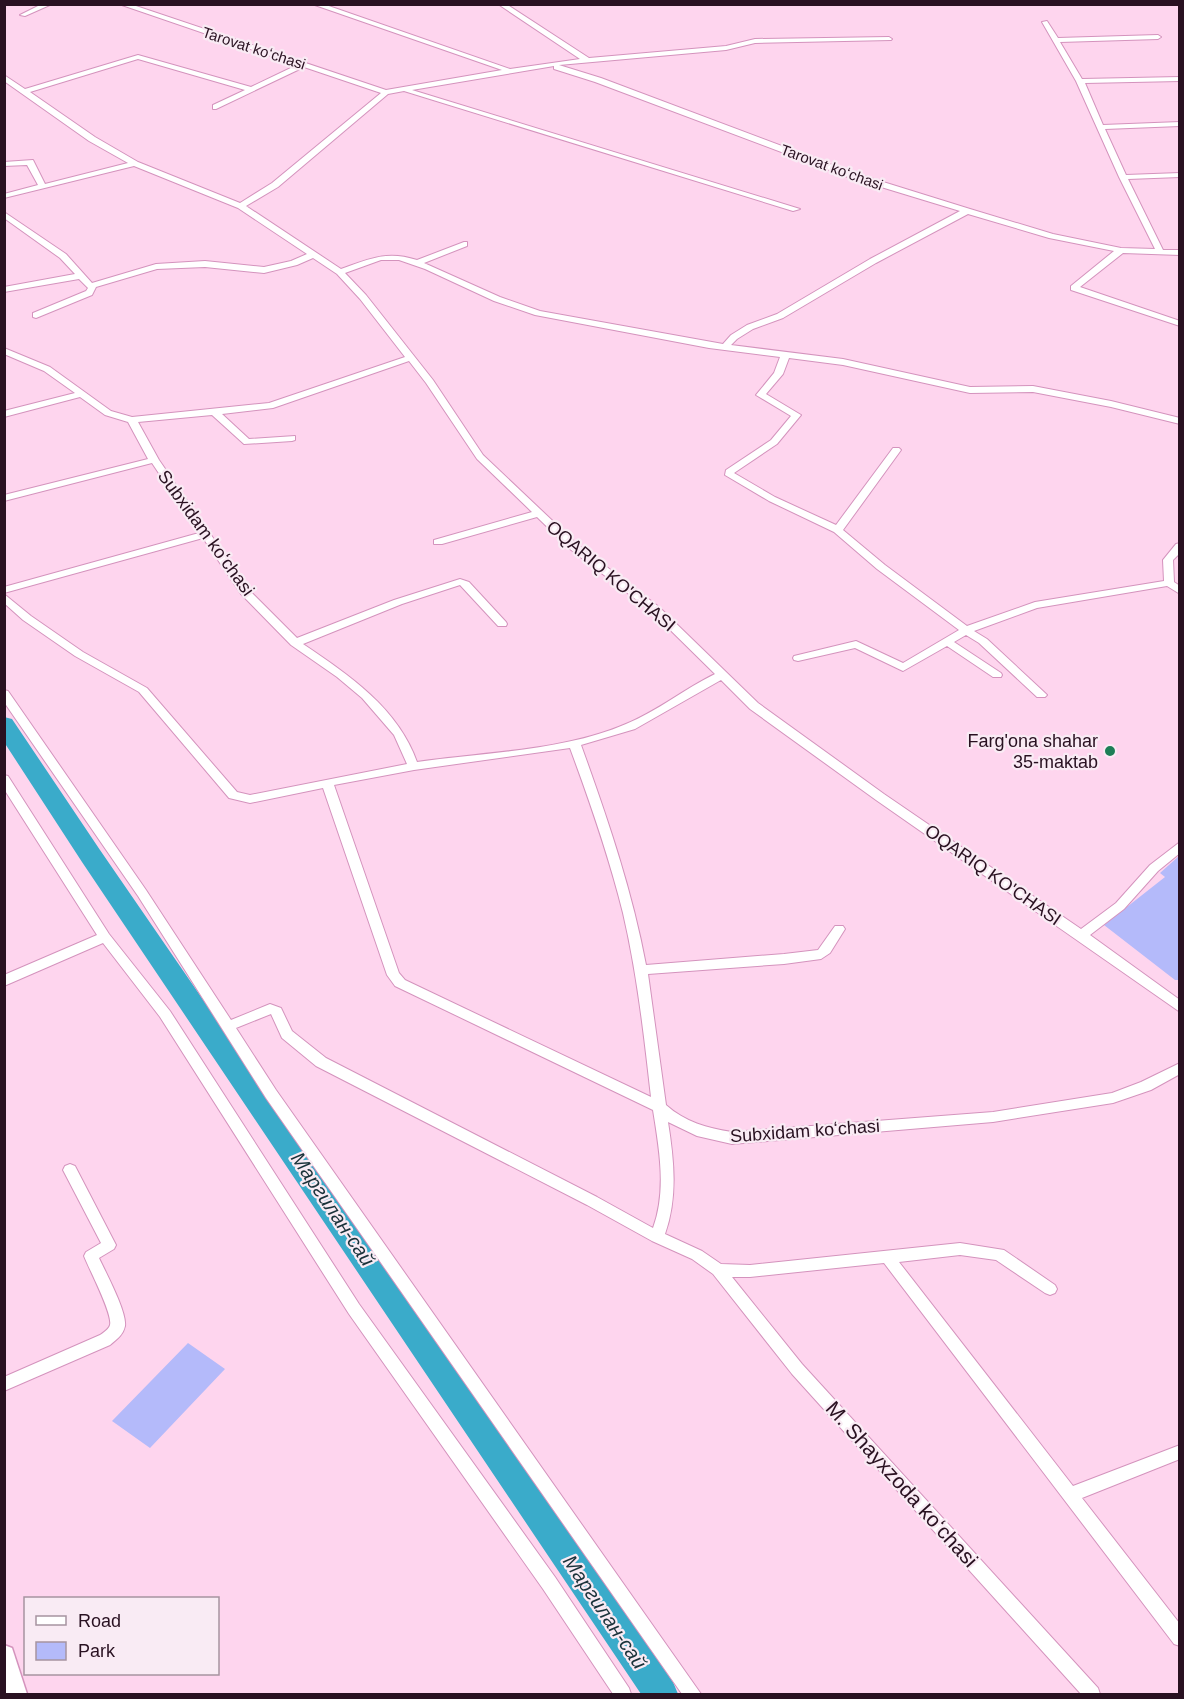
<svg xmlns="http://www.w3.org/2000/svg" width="1184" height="1699" viewBox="0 0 1184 1699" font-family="Helvetica,sans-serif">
  <rect width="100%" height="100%" fill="#fed5ee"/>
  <path fill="#b4bafa" d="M1179,856L1180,980H1175L1104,925L1165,877L1160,873Z
    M188,1343L225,1369L150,1448L112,1421Z"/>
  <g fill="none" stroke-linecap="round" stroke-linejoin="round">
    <path fill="#3aabca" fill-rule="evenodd" d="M4,717L12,719L100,850L673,1682L678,1694H641L82,862L4,742Z"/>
    <defs>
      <path id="street" d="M42,4H52L25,16L20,15Z
        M119,4H130L386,90L502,70L312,4H323L510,69L580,59L498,4H506L589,58L726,46L755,39L889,37L892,39L891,40L755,43L726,50L559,65L601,78L851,172L970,209L1053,234L1121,248L1155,249L1119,177L1076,81L1042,22L1047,21L1058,38L1158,35L1161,37L1158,39L1060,42L1082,79L1180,77V81L1085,83L1103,125L1180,122V126L1105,129L1126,175L1180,173V177L1128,179L1163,250H1180V255L1123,253L1080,287L1180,321V326L1071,290V286L1114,251L1049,238L968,214L876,263L783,318L753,329L737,339L731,345L843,359L970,387L1033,386L1111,401L1180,418V424L1111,407L1033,392L970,393L843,365L789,358L783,374L766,394L801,415L777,444L734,473L775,497L836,525L893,448H899L901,450L843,530L885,565L967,626L1035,602L1164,581L1163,560L1176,544L1180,543V553L1173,560L1174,582L1180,586V594L1167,586L1037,608L974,631L987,639L1045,693L1047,695L1045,697H1037L979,643L966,635L954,642L1001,673L1002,675L1001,677H993L947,646L903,671L855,648L798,661L794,660L793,658L794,656L856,641L903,663L959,630L877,569L834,532L769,501L725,475L726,470L771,440L791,416L756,395L774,373L780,357L709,348L535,315L494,301L425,269L399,260H381L345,273L366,295L433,380L483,455L578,545L659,607L758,703L884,794L1081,929L1116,903L1150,865L1180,842V853L1158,871L1124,909L1090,935L1180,1000V1012L876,800L750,709L721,680L635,729L581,745C607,817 632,890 646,965L784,954L818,950L835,926H843L845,929L830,953L821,959L784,964L648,974L666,1105C685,1122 707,1128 732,1132L993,1112L1112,1093L1141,1082L1180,1063V1074L1151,1090L1113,1103L993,1122L732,1144L697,1136L668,1122C674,1160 678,1197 665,1234L702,1251L721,1264L750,1265L960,1243L1004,1250L1055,1285L1057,1289L1055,1293L1050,1295L1045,1293L996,1260L960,1255L899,1262L1073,1486L1180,1445V1459L1082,1498L1180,1624V1646L1174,1644L884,1263L750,1277H732L802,1364L1098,1688L1100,1694H1081L792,1374L713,1274L692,1259L652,1241L587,1205L316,1066L282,1038L271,1014L236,1028L276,1090L701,1694H682L266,1098L138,896L4,702V690L8,691L146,890L231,1020L270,1004L281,1008L292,1031L326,1058L597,1197L653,1228C667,1190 659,1148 653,1110L395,986L387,975L323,788L250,803L229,798L139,692L75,656L23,620L4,603V594L31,616L83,652L147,688L237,792L250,795L407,764L394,735L362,698L337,677L291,645L241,594L203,538L4,593V587L199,533L152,463L4,501V495L148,459L128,422L105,415L80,397L4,417V411L75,393L44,371L4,354V348L50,367L111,411L132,417L269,403L405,357L360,299L337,274L313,258L297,265L264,273L205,267L157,269L96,287L92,295L36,318L33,317V313L86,291L88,288L79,279L4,292V287L75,274L60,258L4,218V212L66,254L92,283L156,264L205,261L264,267L291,261L307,254L238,208L134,166L4,198V194L38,185L27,165L4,166V162L33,160L45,184L128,163L89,141L4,81V75L25,89L138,55L251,87L297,65ZM138,59L245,90L213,105V109H216L304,67L381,93L272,183L240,203L138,162L95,137L30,92ZM554,66V69L595,82L845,176L960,211L870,259L777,314L747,325L731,335L723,344L540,311L500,297L424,263L467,246V242H464L417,260C387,250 369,259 341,269L246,206L278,187L388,94L404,91L793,211L800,209L412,90ZM409,361L426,383L477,459L532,512L434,540V544H442L537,517L570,549L651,611L715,674C684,689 658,711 626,724C564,751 485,752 417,762C398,708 349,675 303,644L402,604L460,585L498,626H506L507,624L506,622L469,582L460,579L394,600L297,638L249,590L211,535V532L208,531L159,460L138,422L212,415L244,444L292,441L295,440V436L249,439L222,414L273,408ZM570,748C590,802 609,857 623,913C637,973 644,1035 651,1097L405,980L399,973L334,785L414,770Z
        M4,775L8,776L109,934L170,1011L359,1304L555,1577L629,1688L631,1694H613L543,1589L349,1314L160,1017L103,943L4,986V975L97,935L4,789Z
        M70,1164L75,1166L116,1245L114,1249L99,1258C106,1273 127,1312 125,1326C123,1335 117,1339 110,1345L4,1391V1377L100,1335C103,1333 109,1329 110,1325C113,1314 89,1269 84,1256L86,1252L101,1243L63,1170L65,1166Z"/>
      <path id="secondary" d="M4,1645L12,1648L27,1694H4Z"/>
    </defs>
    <use href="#street" stroke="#d493bd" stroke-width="2"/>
    <use href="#secondary" stroke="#d493bd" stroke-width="3"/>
    <use href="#street" fill="#fff" fill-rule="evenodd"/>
    <use href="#secondary" fill="#fff" fill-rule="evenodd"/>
  </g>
  <circle fill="#1d7e56" stroke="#f9ebf4" stroke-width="2" cx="1110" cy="751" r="6"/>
  <g text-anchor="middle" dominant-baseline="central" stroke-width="4.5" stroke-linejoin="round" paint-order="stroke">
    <g font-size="15" fill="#291121" stroke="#f9ebf4">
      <text transform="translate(254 48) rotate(18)">Tarovat koʻchasi</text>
      <text transform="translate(832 167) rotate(20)">Tarovat koʻchasi</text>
    </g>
    <g font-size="18" fill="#291121" stroke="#f9ebf4">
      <text transform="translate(206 533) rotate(54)">Subxidam koʻchasi</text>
      <text transform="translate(611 576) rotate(40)">OQARIQ KO'CHASI</text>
      <text transform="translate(993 875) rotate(35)">OQARIQ KO'CHASI</text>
      <text transform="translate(805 1131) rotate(-4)">Subxidam koʻchasi</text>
    </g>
    <g font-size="18" fill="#291121" stroke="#f9ebf4" text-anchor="end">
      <text x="1098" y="741">Farg'ona shahar<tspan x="1098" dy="21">35-maktab</tspan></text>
    </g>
    <g font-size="20" font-style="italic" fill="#1a323a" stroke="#f9ebf4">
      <text transform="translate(333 1209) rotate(56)">Маргилан-сай</text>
      <text transform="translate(605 1612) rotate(56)">Маргилан-сай</text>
    </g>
    <g font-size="21" fill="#291121" stroke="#f9ebf4">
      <text transform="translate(902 1484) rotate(48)">M. Shayxzoda koʻchasi</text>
    </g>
  </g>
  <rect width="1184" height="1699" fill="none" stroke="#291121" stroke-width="12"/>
  <rect x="24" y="1597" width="195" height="78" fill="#f9ebf4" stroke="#a694a0" stroke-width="1.5"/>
  <rect x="36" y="1616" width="30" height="9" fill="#ffffff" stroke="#a694a0" stroke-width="1.5"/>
  <text x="78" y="1627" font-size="18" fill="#291121">Road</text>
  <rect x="36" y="1642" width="30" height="18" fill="#b4bafa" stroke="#a694a0" stroke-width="1.5"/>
  <text x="78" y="1657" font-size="18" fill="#291121">Park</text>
</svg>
